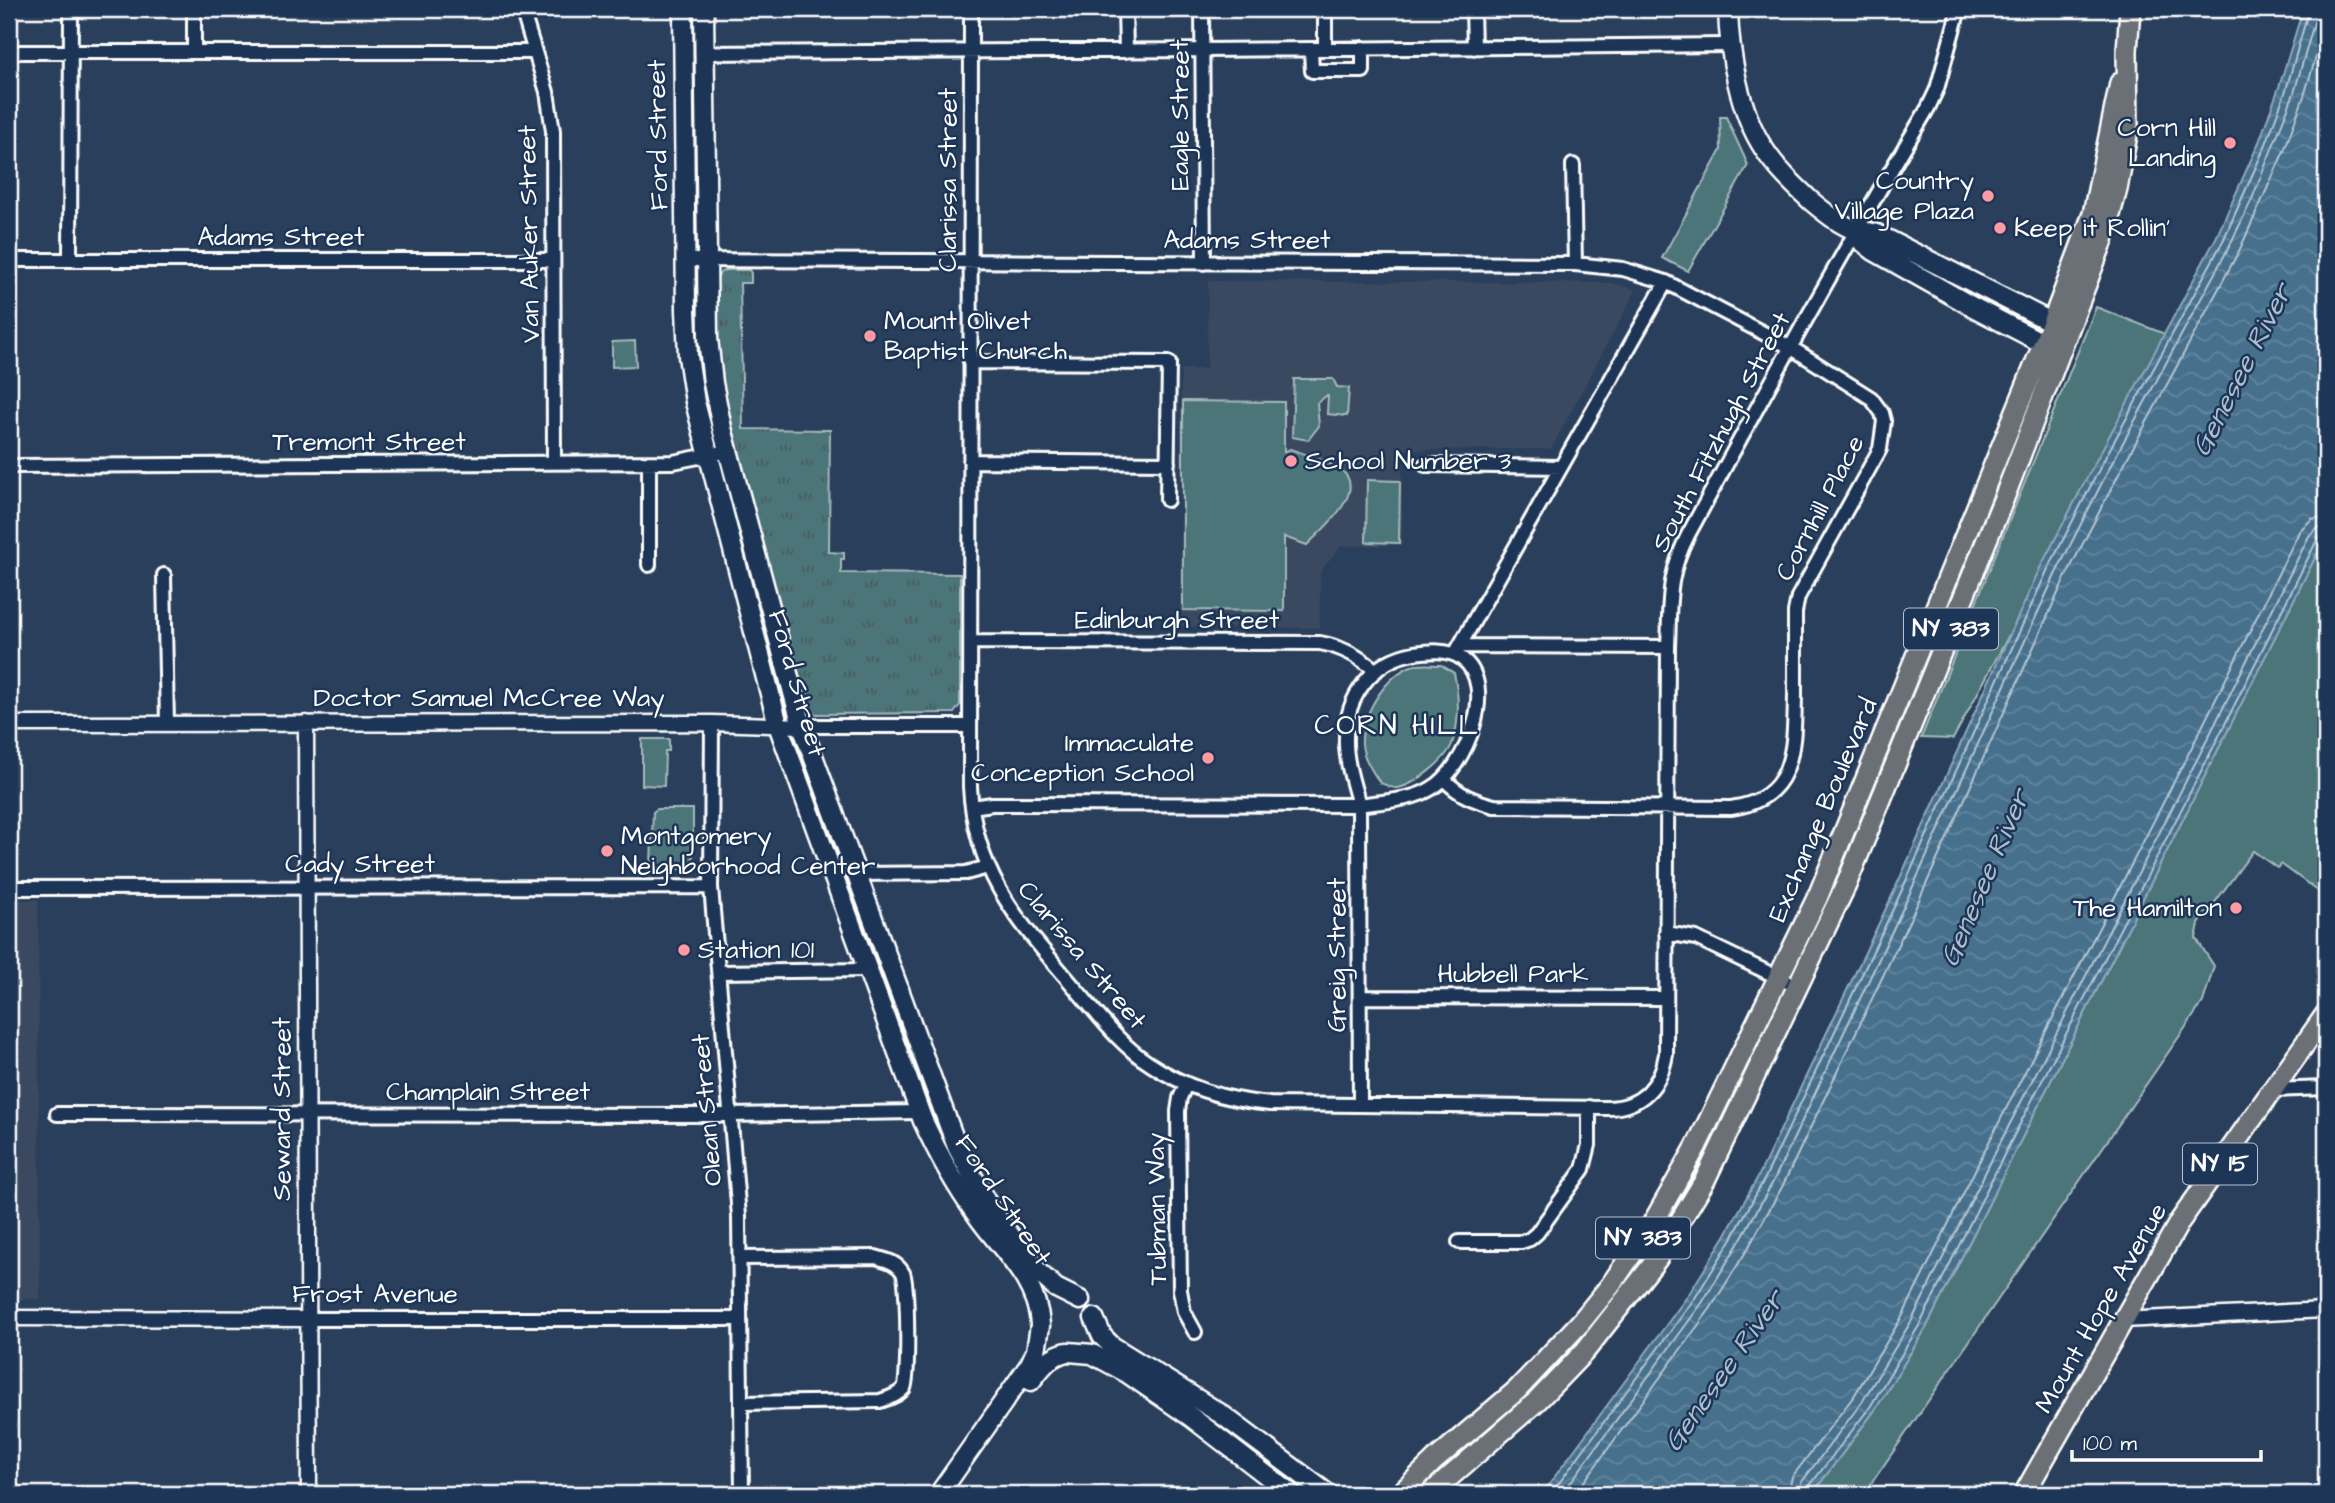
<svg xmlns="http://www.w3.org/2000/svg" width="2335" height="1503" viewBox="0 0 2335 1503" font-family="'Architects Daughter',sans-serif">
  <defs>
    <pattern id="grass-tufts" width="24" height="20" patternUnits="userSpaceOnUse" patternTransform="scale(1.75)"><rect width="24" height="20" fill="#4b7479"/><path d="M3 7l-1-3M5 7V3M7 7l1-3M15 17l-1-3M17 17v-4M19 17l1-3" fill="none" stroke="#4c5c5e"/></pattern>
    <pattern id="water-waves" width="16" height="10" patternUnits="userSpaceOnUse" patternTransform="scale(1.75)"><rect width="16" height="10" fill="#46708d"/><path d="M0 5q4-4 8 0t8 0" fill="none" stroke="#62859e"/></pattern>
  </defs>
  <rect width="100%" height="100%" fill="#2a3f5b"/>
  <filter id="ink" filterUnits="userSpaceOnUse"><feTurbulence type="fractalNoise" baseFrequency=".0143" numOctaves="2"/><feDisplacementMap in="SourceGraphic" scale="14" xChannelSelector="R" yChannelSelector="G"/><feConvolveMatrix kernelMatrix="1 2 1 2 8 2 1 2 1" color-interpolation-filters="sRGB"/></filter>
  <g filter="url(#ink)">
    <path fill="#3a4a60" d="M1208,281L1612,283L1636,290L1551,449L1402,450V545L1341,546L1320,572V628L1180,627L1181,369H1207Z
      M9,900H38L40,1299H9Z"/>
    <path fill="url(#grass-tufts)" stroke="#a5babc" stroke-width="2" d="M726,270H749L751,273V283H740L743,429L830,430L829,552L844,553V559H841V573L960,574V705L954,713L816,714L805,708L725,407L716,353V279L721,272Z"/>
    <path fill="#4b7479" stroke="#a5babc" stroke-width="2" d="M1720,117H1726L1748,165L1688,271L1662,258L1721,150Z
      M2096,307L2170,336L1953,739L1921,738Z
      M635,341L636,366L612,367V342Z
      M1294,379H1333L1337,387L1349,388L1347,416L1327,414L1328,396H1326L1317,403L1319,426L1308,440L1292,437Z
      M1183,401L1284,402V452L1290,449C1306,455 1328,460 1341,470C1369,491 1322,530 1307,545L1284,537V611L1183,610Z
      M1367,480L1400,481L1399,543L1366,542Z
      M2326,536V897L2281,864L2277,868L2253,851L2199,924L2196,938L2214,966L2203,1002L1864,1494H1812L1875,1410L1926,1328Z
      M1441,665L1454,673C1459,695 1460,722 1452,744C1446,760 1413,787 1396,788C1391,788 1385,784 1380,783C1374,774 1367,764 1364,754C1354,726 1382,679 1409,667C1417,663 1431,665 1441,665Z
      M642,739H669V751H665L664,786L642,785Z
      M657,809H693V866L689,869H655L651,865L653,812Z"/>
    <path fill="url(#water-waves)" stroke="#90a9bb" stroke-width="2" d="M2303,9H2326V536L1926,1328L1875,1410L1812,1494H1542L1689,1294L1725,1236L1759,1175L1890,900L2040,568L2099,455L2216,238L2259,142L2279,87Z"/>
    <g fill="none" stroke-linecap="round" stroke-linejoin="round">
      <path stroke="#b5c6d1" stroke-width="2" d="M1551,1494L1695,1298L1731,1240L1765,1178L1896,903L2047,571L2105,458L2223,241L2266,144L2286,90L2309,9
        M1562,1494L1702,1303L1738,1244L1773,1182L1904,906L2055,575L2112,463L2230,245L2252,199L2294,93L2318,9
        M1575,1494L1710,1309L1747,1250L1782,1187L1914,911L2064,580L2122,468L2240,249L2284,151L2304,96L2326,24
        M1788,1494L1792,1477L1854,1396L1903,1315L1990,1140L2199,733L2300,530L2312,519L2326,516
        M1798,1494L1801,1483L1862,1402L1912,1320L1999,1145L2208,738L2309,536L2317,528L2326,526
        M1807,1494L1808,1488L1870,1407L1920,1324L2007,1149L2216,742L2317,540L2321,536L2326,535"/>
      <defs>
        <path id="minor" d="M194,9V51
          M522,9L547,92L553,131L554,463
          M971,9L970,787C975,877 1021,924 1076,989C1099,1016 1120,1045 1150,1064C1187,1089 1226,1100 1270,1104L1609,1108C1641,1107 1661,1086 1666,1054L1668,647C1670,602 1667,576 1688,535C1766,391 1844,248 1928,108L1937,89L1959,9
          M1125,9L1126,51
          M1202,9L1204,263
          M1473,9L1474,48
          M1311,49L1312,71H1363V48
          M1325,49V9
          M9,52H535
          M705,53L1202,50L1729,45
          M1573,165L1575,264
          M9,260H553
          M70,260L71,9
          M685,260L1575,264L1623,269L1666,282L1790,347L1871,398L1882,413L1884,421L1880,449L1798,597L1795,612C1795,639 1795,667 1795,694C1794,747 1796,799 1731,808L1494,806C1472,800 1459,795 1444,779
          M970,362L1169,363L1167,500
          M970,461L1168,463
          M649,463V565
          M1425,465L1561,467
          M9,466L673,462L729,451
          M164,575L167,723
          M970,642L1320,643C1342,647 1359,656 1376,671
          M1460,646L1668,647
          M1455,654L1666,282
          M712,723L711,887L739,1216L742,1494
          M802,726H970
          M972,807L992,804L1359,805C1383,801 1412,801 1432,788C1465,769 1500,685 1461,658C1448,649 1429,651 1414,653C1373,660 1346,696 1346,737C1345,760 1353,783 1359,805L1360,1105
          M855,874L966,873L988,867
          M9,888L711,887
          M1666,933L1696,938L1798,987
          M720,972L867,970
          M1360,997L1665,998
          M1186,1084L1180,1098L1178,1111L1180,1290L1184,1312L1195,1332
          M2273,1090L2326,1088
          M57,1114L730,1115L920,1112
          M1459,1242H1521L1530,1239L1537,1233L1583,1169L1589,1145V1107
          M740,1258L875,1257C886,1260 897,1262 903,1273C908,1283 909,1379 904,1388C898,1396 888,1398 880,1401L741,1403
          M308,1319H740"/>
        <path id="tertiary" d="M306,723L309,1494
          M9,724L712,723L802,726
          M9,1318L308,1319
          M2122,1320L2326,1310"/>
        <path id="secondary" d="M683,9L686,310L688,356L695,402L778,725L923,1121C938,1154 955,1185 976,1214C1000,1249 1037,1279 1040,1324
          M704,9L708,338L713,383L722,428L802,726L957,1147L990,1209L1039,1273L1056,1288L1080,1300
          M1728,9C1729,53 1739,111 1764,149C1776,168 1794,185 1811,201C1823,211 1841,226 1856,230C1863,232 1871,232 1877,234L2065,329
          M1855,230L1860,240L1874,251L1973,307L2054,349
          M1094,1318L1102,1336L1112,1346L1221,1414L1328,1494
          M1069,1352L1092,1354L1127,1373L1191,1417L1291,1494
          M1031,1381C1042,1367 1049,1356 1067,1352
          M939,1494L1030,1364L1036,1351L1040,1326"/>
        <path id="primary" d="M1400,1494L1435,1460L1517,1390L1580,1323L1610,1286L1650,1228L1696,1147L1818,896L2052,323L2093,214L2120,83
          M1430,1494L1537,1401L1585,1351L1657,1259L1705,1180L1846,885L2004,498L2103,240L2117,189L2128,129L2127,51L2130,9
          M2024,1494L2180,1221L2326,1014"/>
      </defs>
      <use href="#minor" stroke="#fff" stroke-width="18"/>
      <use href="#tertiary" stroke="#fff" stroke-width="19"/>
      <use href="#secondary" stroke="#fff" stroke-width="23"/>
      <use href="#primary" stroke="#fff" stroke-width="24"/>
      <use href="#minor" stroke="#1d3557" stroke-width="12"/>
      <use href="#tertiary" stroke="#1d3557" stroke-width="14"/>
      <use href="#secondary" stroke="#1d3557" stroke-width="18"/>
      <use href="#primary" stroke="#6b7074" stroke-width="19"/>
    </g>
  </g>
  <g fill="#ff9aa2" stroke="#1d3557" stroke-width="2.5">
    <circle cx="2230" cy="143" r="7"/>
    <circle cx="1988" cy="196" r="7"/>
    <circle cx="2000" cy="228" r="7"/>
    <circle cx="870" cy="336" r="7"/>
    <circle cx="1291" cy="461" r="7"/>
    <circle cx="1208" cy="758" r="7"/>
    <circle cx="607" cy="851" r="7"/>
    <circle cx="2236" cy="908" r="7"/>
    <circle cx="684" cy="950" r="7"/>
  </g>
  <g text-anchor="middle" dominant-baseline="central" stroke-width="5" stroke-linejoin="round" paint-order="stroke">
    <g fill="#1d3557" stroke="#bbc2cd" stroke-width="2">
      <rect x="1904" y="608.5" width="94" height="41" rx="5"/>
      <rect x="2183" y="1143.5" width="74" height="41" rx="5"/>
      <rect x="1596" y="1217.5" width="94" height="41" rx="5"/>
    </g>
    <g font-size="24" font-weight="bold" fill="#fff">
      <text x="1951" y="629">NY 383</text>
      <text x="2220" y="1164">NY 15</text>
      <text x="1643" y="1238">NY 383</text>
    </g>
    <g font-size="26" fill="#fff" stroke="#1d3557">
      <text transform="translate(1180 115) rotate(-90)">Eagle Street</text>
      <text transform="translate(658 135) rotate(-91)">Ford Street</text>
      <text transform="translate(948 180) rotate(-90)">Clarissa Street</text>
      <text transform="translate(529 234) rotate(-91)">Van Auker Street</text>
      <text x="281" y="237">Adams Street</text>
      <text x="1247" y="240">Adams Street</text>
      <text transform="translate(1721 432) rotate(-62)">South Fitzhugh Street</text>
      <text x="369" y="442">Tremont Street</text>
      <text transform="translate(1820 508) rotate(-62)">Cornhill Place</text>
      <text x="1177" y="620">Edinburgh Street</text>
      <text transform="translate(797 683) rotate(74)">Ford Street</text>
      <text x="489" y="698">Doctor Samuel McCree Way</text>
      <text transform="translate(1823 810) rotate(-67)">Exchange Boulevard</text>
      <text x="360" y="864">Cady Street</text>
      <text transform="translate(1082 955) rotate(50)">Clarissa Street</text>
      <text transform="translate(1337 955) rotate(-90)">Greig Street</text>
      <text x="1513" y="974">Hubbell Park</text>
      <text x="488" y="1092">Champlain Street</text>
      <text transform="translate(282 1109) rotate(-90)">Seward Street</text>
      <text transform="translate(707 1110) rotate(-95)">Olean Street</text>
      <text transform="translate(1003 1200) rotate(56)">Ford Street</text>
      <text transform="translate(1157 1209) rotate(-91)">Tubman Way</text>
      <text x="375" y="1294">Frost Avenue</text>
      <text transform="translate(2101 1308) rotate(-60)">Mount Hope Avenue</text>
    </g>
    <g font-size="26" fill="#fff" stroke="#1d3557" text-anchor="start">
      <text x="2216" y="128" text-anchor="end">Corn Hill<tspan x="2216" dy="30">Landing</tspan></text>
      <text x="1974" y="181" text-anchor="end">Country<tspan x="1974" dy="30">Village Plaza</tspan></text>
      <text x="2014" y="228">Keep it Rollin'</text>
      <text x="884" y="321">Mount Olivet<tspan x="884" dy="30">Baptist Church</tspan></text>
      <text x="1305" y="461">School Number 3</text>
      <text x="1194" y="743" text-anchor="end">Immaculate<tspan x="1194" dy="30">Conception School</tspan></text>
      <text x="621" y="836">Montgomery<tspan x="621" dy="30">Neighborhood Center</tspan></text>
      <text x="2222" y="908" text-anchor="end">The Hamilton</text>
      <text x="698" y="950">Station 101</text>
    </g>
    <g font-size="28" font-style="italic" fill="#acbfcc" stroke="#1d3557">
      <text transform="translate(2242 370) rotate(-63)">Genesee River</text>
      <text transform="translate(1985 878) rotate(-67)">Genesee River</text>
      <text transform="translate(1724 1371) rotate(-55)">Genesee River</text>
    </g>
    <g font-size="28" letter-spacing="2" fill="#fff" stroke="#1d3557">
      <text x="1397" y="725">CORN HILL</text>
    </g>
  </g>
  <rect width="2335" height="1503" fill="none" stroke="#1d3557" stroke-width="35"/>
  <rect x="18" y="18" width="2300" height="1468" fill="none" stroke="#fff" stroke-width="2.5" filter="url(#ink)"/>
  <path d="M2072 1450v10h189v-10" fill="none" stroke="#ffffff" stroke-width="3.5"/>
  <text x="2083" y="1450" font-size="21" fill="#ffffff" stroke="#1d3557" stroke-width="5" paint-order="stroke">100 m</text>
</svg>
